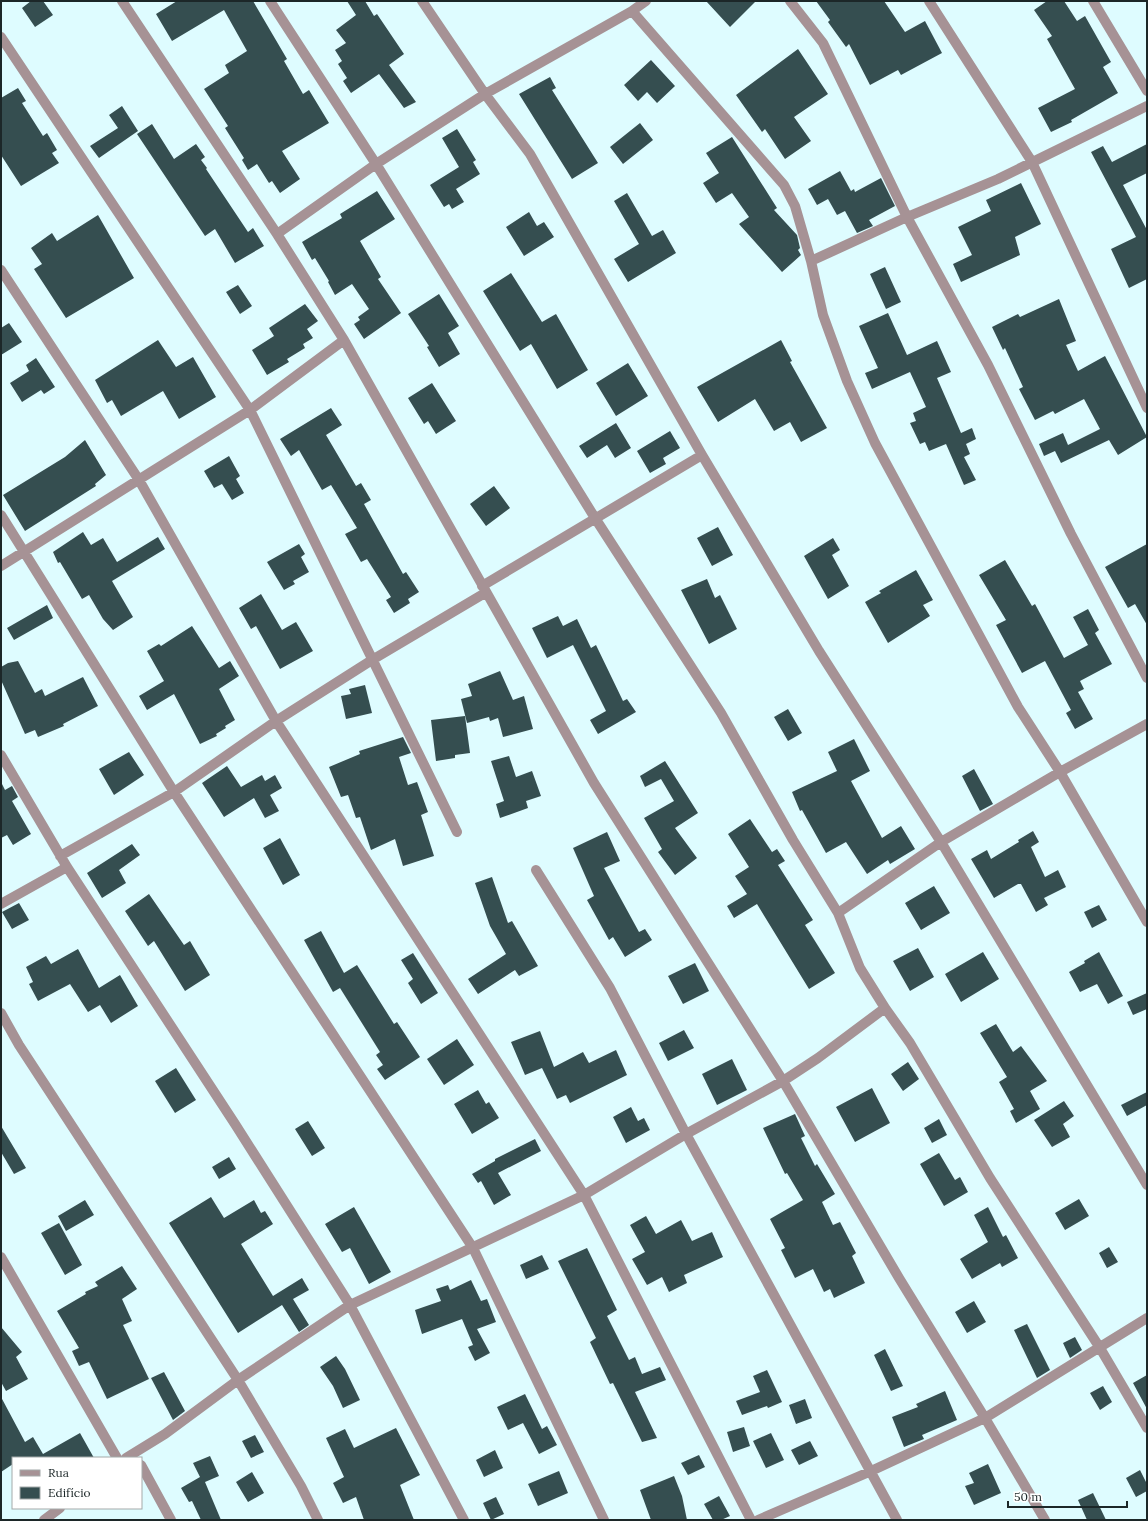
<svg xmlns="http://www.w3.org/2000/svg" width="1148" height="1521" viewBox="0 0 1148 1521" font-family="Lora,serif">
  <rect width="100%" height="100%" fill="#defcff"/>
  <path fill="#354e50" d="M31,1H43L53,15L35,27L22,8Z
    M177,1H253L287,59L284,61L303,94L309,90L329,123L282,151L300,179L280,193L272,181L269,183L257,164L248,170L242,160L244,158L225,128L228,126L204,89L229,73L225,65L247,51L224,10L172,41L156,14Z
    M347,1H365L374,16L377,14L404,54L389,65L416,102L404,108L379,74L351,93L343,81L347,78L338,64L342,61L335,50L346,43L336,30L356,15Z
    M706,1H756L730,27Z
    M816,1H884L905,32L925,21L942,53L901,75L898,70L870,85L849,44L846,47L828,22L830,20Z
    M1047,1H1064L1077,21L1085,16L1111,62L1103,67L1118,93L1071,120L1072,122L1051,132L1038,108L1075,89L1047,39L1052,36L1034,10Z
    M798,49L828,94L794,117L811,141L785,159L765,129L762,132L736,95Z
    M651,60L675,86L657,103L647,92L638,101L624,85Z
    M550,77L556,88L552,90L598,163L572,179L519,94Z
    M18,88L26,101L22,103L43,136L47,133L57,150L52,153L59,163L21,186L1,155V98Z
    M122,106L138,131L99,158L90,146L118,128L109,115Z
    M640,123L653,140L623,164L610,147Z
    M152,124L174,159L196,144L205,157L201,160L207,168L206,169L248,232L253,228L264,246L235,263L215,229L205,236L137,134Z
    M457,129L476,160L473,162L480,174L456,189L464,202L452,209L449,204L444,207L430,185L459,167L442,138Z
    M732,137L777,208L774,210L797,235L800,248L798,250L801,255L782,272L739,224L749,217L732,193L716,203L703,183L719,173L706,153Z
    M1147,144V173L1123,185L1147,230V279L1129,288L1111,249L1136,237L1091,152L1103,146L1112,162Z
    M840,171L851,191L854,189L855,192L881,178L895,206L869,220L873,226L857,233L845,211L837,215L828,199L817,205L808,189Z
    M1021,183L1041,224L1015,237L1020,255L961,282L953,264L972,255L958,227L991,211L986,200Z
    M377,191L395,219L360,241L381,277L378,279L401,313L364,339L354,324L360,320L358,317L369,309L352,284L335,295L328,282L329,281L315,258L312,260L302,242L342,218L340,214Z
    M627,193L652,236L663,230L676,253L628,282L614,259L639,244L614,201Z
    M529,212L537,226L544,222L554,237L524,256L506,227Z
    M98,215L134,278L66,318L34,269L42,264L31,248L52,233L57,241Z
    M885,267L901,302L886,309L870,274Z
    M511,273L542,322L556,314L588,370L557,389L531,344L520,351L483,291Z
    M238,285L252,306L240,314L226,292Z
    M439,294L459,326L448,333L460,354L439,367L427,347L429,346L408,314Z
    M1059,299L1076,341L1066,345L1078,371L1105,356L1147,437L1118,455L1109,440L1061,463L1055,451L1044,456L1039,444L1063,433L1068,445L1100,429L1084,399L1055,414L1053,411L1035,420L1019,389L1023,387L1005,348L1003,350L992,327L1018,314L1020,317Z
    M305,304L318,321L307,329L313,338L303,344L305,348L287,359L289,362L267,375L252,350L274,336L269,328Z
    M888,313L907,355L937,341L951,372L937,378L961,433L972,428L976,439L966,444L970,454L964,457L976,480L964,485L946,444L929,451L925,442L920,444L910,423L916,421L913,413L926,407L910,372L872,389L865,373L878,368L859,326Z
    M9,323L22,342L1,355V328Z
    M158,340L176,367L193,357L216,397L179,419L163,391L121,416L112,400L107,403L95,380Z
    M781,340L792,361L790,362L827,428L801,442L790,422L774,431L755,399L718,422L697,387Z
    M36,358L55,387L44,394L41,390L22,402L10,383L29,371L26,365Z
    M628,363L648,396L616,416L596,383Z
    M432,383L456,421L436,434L428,421L424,424L408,398Z
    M331,408L342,425L326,435L356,486L361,483L371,500L364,504L403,574L406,572L419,592L408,599L410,603L394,613L386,600L391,597L367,559L361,562L345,534L357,528L331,485L322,490L299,450L291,456L280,439Z
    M616,423L631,448L615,458L607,445L587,458L579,446Z
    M670,431L680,448L663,458L666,464L650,473L637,451Z
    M85,440L106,475L95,484L96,486L25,531L3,495L65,457Z
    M229,456L240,476L236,479L244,493L232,500L222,484L214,488L204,471Z
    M494,486L510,508L486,526L470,504Z
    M718,527L733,555L712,566L697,538Z
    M83,532L91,545L103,538L117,562L158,537L165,549L112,581L133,617L113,630L103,619L89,595L82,599L60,562L58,563L53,552Z
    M833,538L840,550L832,555L849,586L828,599L804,556Z
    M299,544L305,554L301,557L309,572L293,581L295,584L284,590L267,562Z
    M1147,544V625L1135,604L1128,608L1105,567Z
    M1005,560L1032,606L1035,604L1064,658L1088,645L1073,617L1088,609L1099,630L1095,633L1112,664L1080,681L1084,689L1078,692L1093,719L1075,729L1066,713L1071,710L1045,661L1022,673L996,625L1006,620L979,575Z
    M916,570L933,600L923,605L930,616L888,643L865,602L881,593L879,591Z
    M707,579L715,598L720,595L737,629L709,644L681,590Z
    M261,594L282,630L296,622L313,651L280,669L256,626L251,629L239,608Z
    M47,605L53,618L14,640L7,628Z
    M558,616L563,626L577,619L591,648L596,645L623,701L627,699L636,712L598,734L590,720L606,711L573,645L547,658L532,628Z
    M192,626L219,668L230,661L239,676L219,689L235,720L225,726L226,728L216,734L217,736L200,744L174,694L147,710L139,696L164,681L147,651L159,644L161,646Z
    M18,661L35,693L42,689L45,696L83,677L98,706L63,724L64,726L38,737L35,730L25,734L1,680V667L8,663Z
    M500,671L513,700L524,696L533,729L503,737L498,718L490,721L489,717L467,723L461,699L472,696L468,684Z
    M365,685L372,713L346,719L341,696L351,694L349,689Z
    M788,709L802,733L788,741L774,717Z
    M465,716L470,753L455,755V758L436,761L431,720Z
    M403,737L411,753L399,757L408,785L417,782L428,812L421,815L434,856L403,866L395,839L371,850L360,817L356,818L348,795L341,797L329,767L360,754L359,751Z
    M854,739L870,771L851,781L882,838L901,826L915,849L890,864L888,860L867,874L846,842L826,853L802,810L800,811L792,792L837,771L828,752Z
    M129,752L144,775L114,795L99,769Z
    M509,756L516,777L532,771L541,796L526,801L528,808L500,818L496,804L504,801L491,761Z
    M665,761L698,813L675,828L697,858L675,875L658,852L662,849L644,818L674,801L661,779L645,787L640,776Z
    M227,766L241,787L262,775L265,781L275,775L282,788L270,795L279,811L265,818L254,798L224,817L202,783Z
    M974,769L993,804L980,811L962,776Z
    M1,782L5,790L12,786L18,797L12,801L31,834L13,845L7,835L1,838Z
    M750,819L772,852L777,849L785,861L778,865L813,920L805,925L835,973L809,989L757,904L734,918L727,906L747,894L735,876L749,867L728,834Z
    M1033,831L1039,842L1031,847L1045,877L1058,870L1066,887L1044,898L1048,905L1036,912L1021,884H1018L994,898L971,859L987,850L991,859L1019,842L1018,840Z
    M607,832L620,861L604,868L639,932L645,929L652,940L625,957L613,937L609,940L587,900L594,896L573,848Z
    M280,838L300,875L283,885L263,848Z
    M132,844L140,855L119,870L126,883L102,898L87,873Z
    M492,877L508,923L512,921L538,966L519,976L515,970L478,994L468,979L506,954L490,926L475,883Z
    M934,886L950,913L921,930L905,903Z
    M149,894L184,945L190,941L210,975L185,991L154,941L148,946L125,911Z
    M19,903L29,920L12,929L2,912Z
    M1099,905L1107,920L1092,928L1084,912Z
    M321,931L344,973L357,965L394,1024L397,1022L420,1057L385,1080L377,1069L383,1065L376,1055L380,1052L340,988L333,992L304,940Z
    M918,948L934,977L910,991L893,961Z
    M78,949L99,988L120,975L138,1006L111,1023L100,1005L88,1012L70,984L38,1001L29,984L33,982L26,967L46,956L51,964Z
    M983,952L999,979L961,1002L945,974Z
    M1099,952L1123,996L1108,1004L1097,984L1080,992L1069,972L1085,963L1084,961Z
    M413,953L438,993L421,1004L408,983L413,979L401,960Z
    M695,963L709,991L683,1004L668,976Z
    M1147,993V1009L1133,1015L1127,1002Z
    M996,1024L1013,1052L1021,1046L1047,1081L1030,1091L1040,1109L1016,1123L1010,1111L1014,1109L999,1082L1007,1077L980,1033Z
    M684,1030L694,1048L668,1061L659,1043Z
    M540,1031L554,1067L583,1052L589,1063L616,1050L627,1075L570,1103L566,1095L557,1099L542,1068L525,1075L511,1042Z
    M457,1039L474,1065L444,1085L427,1059Z
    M732,1059L747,1090L717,1105L702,1074Z
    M908,1062L919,1079L903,1091L891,1074Z
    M176,1068L196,1100L175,1113L155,1081Z
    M872,1088L890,1123L855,1142L836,1107Z
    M478,1090L486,1104L489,1102L499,1118L472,1134L454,1104Z
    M1147,1092V1105L1127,1116L1121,1105Z
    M1064,1101L1074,1116L1063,1124L1070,1137L1052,1147L1034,1120Z
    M631,1107L638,1121L644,1118L650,1130L626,1143L613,1117Z
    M795,1114L805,1136L801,1138L815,1166L817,1164L835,1194L822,1202L833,1225L840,1222L856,1253L852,1256L865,1283L834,1298L830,1289L824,1292L813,1269L795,1278L781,1250L785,1248L770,1219L803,1200L787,1173L785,1174L763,1128Z
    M939,1119L947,1135L932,1143L924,1128Z
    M308,1121L325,1148L312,1156L295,1129Z
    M1,1126L26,1168L14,1174L1,1152Z
    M535,1139L541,1151L498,1173L511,1195L494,1205L481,1181L478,1183L472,1174L495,1161V1159Z
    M939,1153L955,1180L960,1177L968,1192L944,1206L920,1164Z
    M229,1157L236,1169L219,1179L212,1167Z
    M211,1197L224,1218L254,1200L261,1213L265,1211L273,1224L241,1244L273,1296L302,1278L309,1290L293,1299L309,1325L299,1332L282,1305L238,1333L169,1223Z
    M1079,1199L1089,1216L1065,1230L1055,1213Z
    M85,1200L94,1215L66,1231L58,1216Z
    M354,1207L391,1272L369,1284L350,1248L342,1252L325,1224Z
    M988,1207L1003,1237L1006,1235L1018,1258L1002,1267L1000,1263L972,1279L960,1259L988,1242L974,1215Z
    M646,1216L656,1234L681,1220L692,1241L712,1232L723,1257L684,1275L687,1283L669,1292L662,1277L647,1285L632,1259L645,1252L630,1225Z
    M59,1223L82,1265L65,1275L41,1233Z
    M1109,1247L1118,1262L1107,1268L1099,1253Z
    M587,1248L617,1310L607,1316L629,1360L635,1357L642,1374L660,1367L666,1380L635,1392L657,1438L642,1442L613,1383L610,1384L590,1342L596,1338L558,1261Z
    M542,1255L549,1269L526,1279L520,1265Z
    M122,1266L137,1289L122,1299L132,1321L123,1325L149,1379L107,1399L89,1362L79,1366L72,1351L79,1348L57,1311L86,1294L85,1292L98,1286L95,1282Z
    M471,1280L481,1301L487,1299L496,1322L477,1329L490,1353L475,1361L468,1347L473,1345L462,1319L422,1334L415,1310L441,1301L436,1289L448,1285L450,1290Z
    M974,1301L986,1322L967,1333L955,1312Z
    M1027,1324L1050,1370L1037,1378L1014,1330Z
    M1,1327L22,1352L16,1357L28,1379L6,1391L1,1382Z
    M1075,1337L1082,1350L1070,1358L1063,1343Z
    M885,1349L903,1386L891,1391L874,1355Z
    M336,1356L345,1369L360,1400L343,1408L333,1386L320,1367Z
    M767,1370L782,1402L768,1408L767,1406L742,1415L736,1401L760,1392L753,1376Z
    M164,1372L185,1411L173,1420L151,1378Z
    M1147,1375V1409L1133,1383Z
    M1103,1386L1112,1402L1100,1410L1090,1393Z
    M945,1391L957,1420L922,1435L924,1439L904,1447L892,1417L918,1407L916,1404Z
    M525,1394L542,1429L547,1426L557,1445L539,1454L523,1423L508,1430L497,1407Z
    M1,1397L25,1442L33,1437L43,1454L80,1433L94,1458H13V1464L1,1472Z
    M805,1399L812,1418L796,1424L789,1405Z
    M744,1427L750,1446L733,1452L727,1432Z
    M396,1428L420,1475L400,1485L414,1520H364L356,1497L343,1503L333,1483L344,1477L326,1438L345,1429L354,1448Z
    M771,1433L784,1460L766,1468L753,1441Z
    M255,1435L264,1452L251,1458L242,1441Z
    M810,1441L818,1456L799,1465L791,1450Z
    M495,1450L503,1468L484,1477L476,1460Z
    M699,1455L705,1467L688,1475L681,1463Z
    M210,1456L219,1476L205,1482L221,1520H201L192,1501L189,1502L181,1488L200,1477L193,1463Z
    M988,1464L1001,1493L974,1505L965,1486L974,1483L969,1473Z
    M1140,1470L1147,1484V1491L1136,1497L1126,1478Z
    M559,1471L568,1493L538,1506L528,1484Z
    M252,1472L264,1493L248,1502L236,1482Z
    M674,1476L682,1496L687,1520H651L640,1490Z
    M1093,1493L1106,1520H1087L1078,1500Z
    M719,1496L730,1516L721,1520H713L704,1504Z
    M496,1497L504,1514L491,1520L483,1503Z"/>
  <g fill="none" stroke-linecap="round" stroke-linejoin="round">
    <path stroke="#a69295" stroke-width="10" d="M122,1L277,234L344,340L594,783L783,1081L899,1278L985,1418L1045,1520
      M270,1L376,164L595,518L721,713L793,840L838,913
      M422,1L485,94L530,154L702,455L819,651L941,842L1147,1185
      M790,1L823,43L907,217L988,365L1071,534L1147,678
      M929,1L1032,162L1147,408
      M1093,1L1147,91
      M632,11L784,185L795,206L811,261L823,315L847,381L875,443L1018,707L1060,772L1147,922
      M1,37L250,410L457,832
      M277,234L376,164L485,94L632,11L646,1
      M811,261L907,217L998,179L1147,106
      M1,270L139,480L276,721L584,1195L751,1520
      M1,515L174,792L473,1248L604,1520
      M1,566L250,410L344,340
      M482,586L702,455
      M1,755L67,867L235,1124L350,1305L464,1520
      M60,856L174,792L276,721L372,660L485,593
      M536,870L610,988L686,1134L897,1520
      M1,904L67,867
      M885,1008L910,1043L990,1178L1100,1348L1147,1428
      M1,1013L19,1045L238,1380L301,1486L318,1520
      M1,1257L117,1458
      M126,1458L165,1434L238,1380L350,1305L584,1195L686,1134L783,1081L818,1058L885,1008L860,968L838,913L941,842L1060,772L1147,724
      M141,1465L171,1520
      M44,1520L60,1508
      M758,1520L869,1472L985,1418L1147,1318"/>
  </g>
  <rect width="1148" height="1521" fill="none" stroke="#1c2728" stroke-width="4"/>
  <rect x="12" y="1457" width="130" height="52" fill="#ffffff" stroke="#a4a9a9"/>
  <rect x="20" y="1470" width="20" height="6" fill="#a69295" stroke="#a4a9a9"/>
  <text x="48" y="1477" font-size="12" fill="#1c2728">Rua</text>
  <rect x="20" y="1487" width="20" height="12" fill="#354e50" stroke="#a4a9a9"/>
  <text x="48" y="1497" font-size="12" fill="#1c2728">Edifício</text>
  <path d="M1008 1501v6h119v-6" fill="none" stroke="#1c2728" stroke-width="2"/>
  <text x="1014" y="1501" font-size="12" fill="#1c2728" stroke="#ffffff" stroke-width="3" paint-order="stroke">50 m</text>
</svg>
